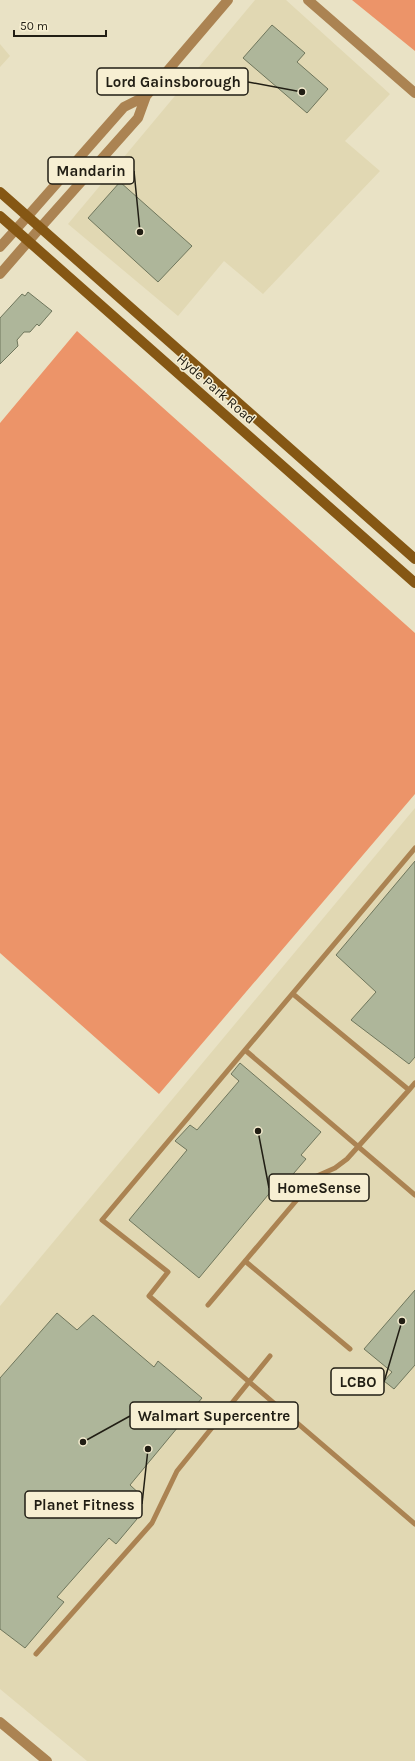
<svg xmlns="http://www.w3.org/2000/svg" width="415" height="1761" viewBox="0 0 415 1761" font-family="Karla,sans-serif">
  <rect width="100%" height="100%" fill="#e9e2c5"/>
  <path fill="#e1d8b3" d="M255,0H286L390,94L345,141L380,171L263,294L224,261L178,316L68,224Z
    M0,44L10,56L0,67Z
    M415,808V1761H87L0,1689V1306Z"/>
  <path fill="#ec9469" d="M352,0H415V51Z
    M77,331L415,633V794L159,1094L0,953V423Z"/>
  <path fill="#aeb69a" stroke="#6f765c" d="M272,25L305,53L297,62L328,89L307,113L243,58Z
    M120,182L192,246L158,282L88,218Z
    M28,292L52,311L39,326L37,324L30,332H24L17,340L18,346L0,364V318L22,294L25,296Z
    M415,861V1057L409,1064L351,1020L376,992L336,955Z
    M240,1063L321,1132L301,1155L306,1159L288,1180L283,1177L199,1278L129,1220L187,1150L175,1141L190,1125L197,1130L239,1081L231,1074Z
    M415,1290V1365L394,1389L384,1381L392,1372L364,1349Z
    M57,1313L77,1330L93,1315L154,1367L158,1361L202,1398L130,1485L143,1497L130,1513L137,1519L116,1544L109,1538L57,1597L64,1602L25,1648L0,1629V1378Z"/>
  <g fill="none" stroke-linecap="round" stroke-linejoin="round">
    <path stroke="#ab8352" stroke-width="5" d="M415,848L102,1220L168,1272L149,1296L415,1524
      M293,994L409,1090L415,1083
      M245,1050L415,1195
      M245,1261L350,1349
      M208,1305L317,1176L335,1168L347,1159L409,1090
      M36,1654L152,1523L177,1471L270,1356"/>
    <path stroke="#ab8352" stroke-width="10" d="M308,0L415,93
      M27,217L124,107L146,96
      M40,228L138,118L146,96L228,0"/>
    <path stroke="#ab8352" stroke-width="10" d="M0,247L27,217
      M0,274L40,228
      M0,1722L47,1761"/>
    <path stroke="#855714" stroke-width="10" d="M0,192L415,559
      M0,216L415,583"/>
  </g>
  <g text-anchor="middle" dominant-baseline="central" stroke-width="3" stroke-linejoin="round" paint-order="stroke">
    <g font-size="14" fill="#211e14" stroke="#f7efd2">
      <text transform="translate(216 389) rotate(41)">Hyde Park Road</text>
    </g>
  </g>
  <path fill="none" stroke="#211e14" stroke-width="1.5" d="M302 92L248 82M140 232L134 171M258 1131L269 1188M402 1321L384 1382M83 1442L130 1416M148 1449L142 1504"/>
  <g fill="#211e14" stroke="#f7efd2" stroke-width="1.5">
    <circle cx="302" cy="92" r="4"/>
    <circle cx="140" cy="232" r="4"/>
    <circle cx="258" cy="1131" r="4"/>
    <circle cx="402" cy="1321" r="4"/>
    <circle cx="83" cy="1442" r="4"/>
    <circle cx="148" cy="1449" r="4"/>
  </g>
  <g fill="#f7efd2" stroke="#211e14" stroke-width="1.5">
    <rect x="97" y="68" width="151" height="27" rx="4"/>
    <rect x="48" y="157" width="86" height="27" rx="4"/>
    <rect x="269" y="1174" width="100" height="27" rx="4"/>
    <rect x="331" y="1368" width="53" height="27" rx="4"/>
    <rect x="130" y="1402" width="168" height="27" rx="4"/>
    <rect x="25" y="1491" width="117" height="27" rx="4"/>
  </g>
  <g font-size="15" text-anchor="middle" font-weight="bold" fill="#211e14">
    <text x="173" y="87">Lord Gainsborough</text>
    <text x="91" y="176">Mandarin</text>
    <text x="319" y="1193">HomeSense</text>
    <text x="358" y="1387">LCBO</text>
    <text x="214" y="1421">Walmart Supercentre</text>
    <text x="84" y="1510">Planet Fitness</text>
  </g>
  <path d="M14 30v6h92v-6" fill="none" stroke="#211e14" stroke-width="2"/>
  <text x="20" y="30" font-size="12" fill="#211e14" stroke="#f7efd2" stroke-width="3" paint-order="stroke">50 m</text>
</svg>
